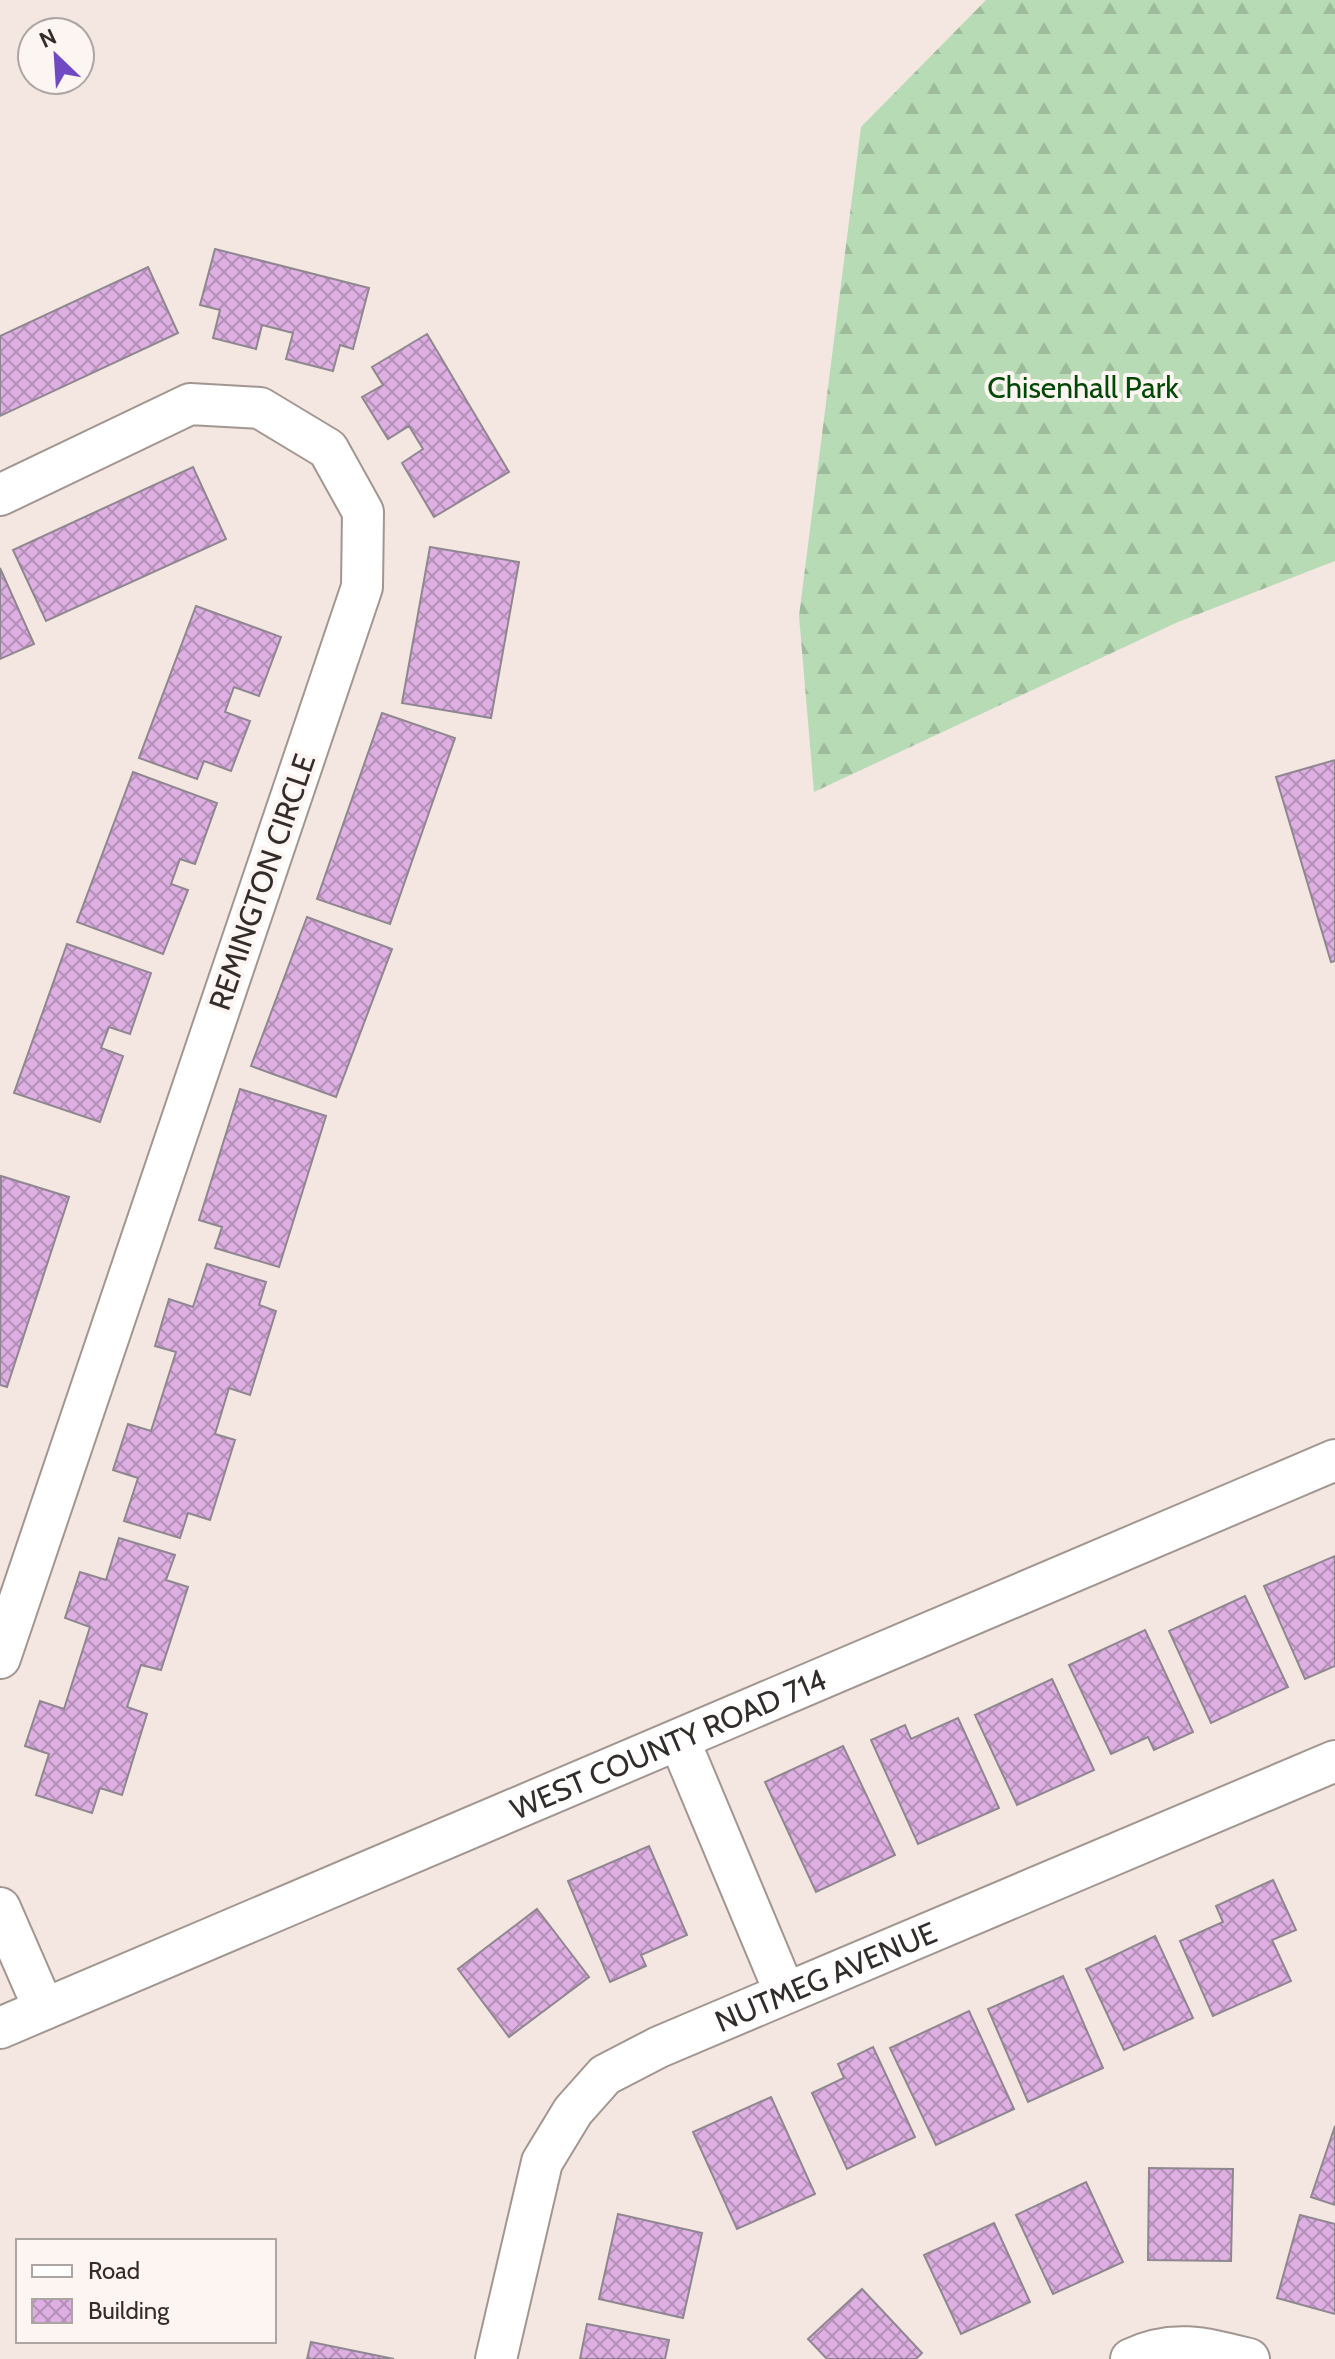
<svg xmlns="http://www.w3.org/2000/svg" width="1335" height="2359" viewBox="0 0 1335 2359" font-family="Cabin,sans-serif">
  <defs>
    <pattern id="forest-firs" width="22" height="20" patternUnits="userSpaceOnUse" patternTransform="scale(2)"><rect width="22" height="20" fill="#b7dbb5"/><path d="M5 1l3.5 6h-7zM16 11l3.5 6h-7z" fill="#9ebc9c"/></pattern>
    <pattern id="building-cross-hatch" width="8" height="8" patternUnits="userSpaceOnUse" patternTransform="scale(2)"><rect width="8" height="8" fill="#ddafe2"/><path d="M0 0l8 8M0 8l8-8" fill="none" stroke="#b48fb7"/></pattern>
  </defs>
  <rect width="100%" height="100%" fill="#f4e7e1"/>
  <path fill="url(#forest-firs)" d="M986,0H1335V561L1178,622L814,792L799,616L861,127Z"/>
  <path fill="url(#building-cross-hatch)" stroke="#8f8790" stroke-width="2" d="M215,249L369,288L353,349L340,345L333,371L286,359L293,333L262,325L256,349L213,338L220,310L200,305Z
    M148,267L178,333L0,416V336Z
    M427,334L509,472L434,517L402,463L423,449L409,426L388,439L362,397L383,385L372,367Z
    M193,467L226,539L46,621L13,550Z
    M430,547L519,562L491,718L402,703Z
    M0,568L34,644L0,659Z
    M196,606L281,637L259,696L234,687L225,712L250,721L231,771L204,761L197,779L139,758Z
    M382,713L455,738L390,924L317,899Z
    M1335,760V961L1331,962L1276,777Z
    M133,772L217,803L195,864L180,859L171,884L188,890L163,954L77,922Z
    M307,917L392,949L336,1097L251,1066Z
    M67,944L151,973L130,1034L109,1027L101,1048L123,1056L100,1122L14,1093Z
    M240,1089L326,1116L279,1267L215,1248L222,1227L199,1220Z
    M1,1176L69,1197L7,1387L0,1385Z
    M207,1264L266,1282L259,1305L276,1311L250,1395L229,1388L215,1434L235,1440L210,1520L188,1513L180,1538L124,1521L138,1478L113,1470L128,1424L151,1431L176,1352L155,1346L169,1299L193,1307Z
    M119,1538L175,1555L166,1580L188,1587L161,1670L141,1665L127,1707L147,1714L122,1795L100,1788L92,1813L36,1795L49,1754L25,1746L40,1701L64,1709L90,1627L65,1618L80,1572L106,1580Z
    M1335,1556V1666L1305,1679L1264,1586Z
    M1245,1596L1288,1687L1211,1723L1169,1631Z
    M1145,1630L1193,1732L1154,1750L1148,1737L1111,1754L1069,1665Z
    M1052,1679L1094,1770L1017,1805L975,1715Z
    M958,1718L999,1808L918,1844L871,1740L905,1725L911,1739Z
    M843,1746L895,1855L816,1892L765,1782Z
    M649,1846L687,1935L641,1955L646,1966L610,1982L568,1881Z
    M1273,1880L1296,1930L1272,1940L1291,1981L1213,2016L1180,1941L1223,1922L1216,1906Z
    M537,1909L589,1977L509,2037L458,1969Z
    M1155,1936L1193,2018L1124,2050L1086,1969Z
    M1063,1976L1103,2068L1028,2102L988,2009Z
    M969,2011L1014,2109L936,2145L890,2048Z
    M873,2047L915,2137L847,2169L812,2093L844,2078L838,2064Z
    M771,2097L815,2194L737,2229L693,2132Z
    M1335,2126V2205L1311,2197Z
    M1149,2168L1233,2169L1231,2261L1148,2260Z
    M1086,2182L1123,2262L1053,2294L1016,2215Z
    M618,2214L702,2233L683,2318L599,2299Z
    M1300,2215L1335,2224V2314L1277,2298Z
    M994,2223L1030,2302L961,2334L924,2255Z
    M862,2289L922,2353L916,2359H827L808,2339Z
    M587,2324L669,2340L665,2359H580Z
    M311,2342L394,2359H307Z"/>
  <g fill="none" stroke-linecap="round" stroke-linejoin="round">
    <defs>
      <g id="minor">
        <path d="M0,495L190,404L260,408L328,449L363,512L362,587L0,1658"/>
        <path d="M680,1742L785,1993"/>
        <path d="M0,1908L44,2009"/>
        <path id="s1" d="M0,2028L1335,1460"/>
        <path id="s2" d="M496,2359L542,2162L573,2111L605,2075L659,2047L1335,1761"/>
        <path d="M1131,2359C1173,2339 1205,2348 1249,2359"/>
      </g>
    </defs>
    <use href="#minor" stroke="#a29691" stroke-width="44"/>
    <use href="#minor" stroke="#fff" stroke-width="40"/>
  </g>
  <g text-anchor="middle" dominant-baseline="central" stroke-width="8" stroke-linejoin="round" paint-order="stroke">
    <g font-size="30" fill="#004806" stroke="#fdf5f2">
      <text x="1083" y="387">Chisenhall Park</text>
    </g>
    <g font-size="30" fill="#322d2b" stroke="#fdf5f2">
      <text transform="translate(262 882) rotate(-71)">REMINGTON CIRCLE</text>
      <text stroke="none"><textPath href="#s1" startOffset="726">WEST COUNTY ROAD 714</textPath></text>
      <text stroke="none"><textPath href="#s2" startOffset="552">NUTMEG AVENUE</textPath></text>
    </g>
  </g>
  <rect x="16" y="2239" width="260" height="104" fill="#fdf5f2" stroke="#aca5a2" stroke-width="2"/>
  <rect x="32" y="2265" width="40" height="12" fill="#ffffff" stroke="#aca5a2" stroke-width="2"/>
  <text x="88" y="2279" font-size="24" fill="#322d2b">Road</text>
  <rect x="32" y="2299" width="40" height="24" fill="url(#building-cross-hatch)" stroke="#aca5a2" stroke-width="2"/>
  <text x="88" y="2319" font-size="24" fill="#322d2b">Building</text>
  <g transform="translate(56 56) rotate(335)"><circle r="38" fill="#fdf5f2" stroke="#aca5a2" stroke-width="2"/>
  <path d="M0-6L14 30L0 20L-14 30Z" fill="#714ac3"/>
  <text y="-12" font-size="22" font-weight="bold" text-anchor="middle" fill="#322d2b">N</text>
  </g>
</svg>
